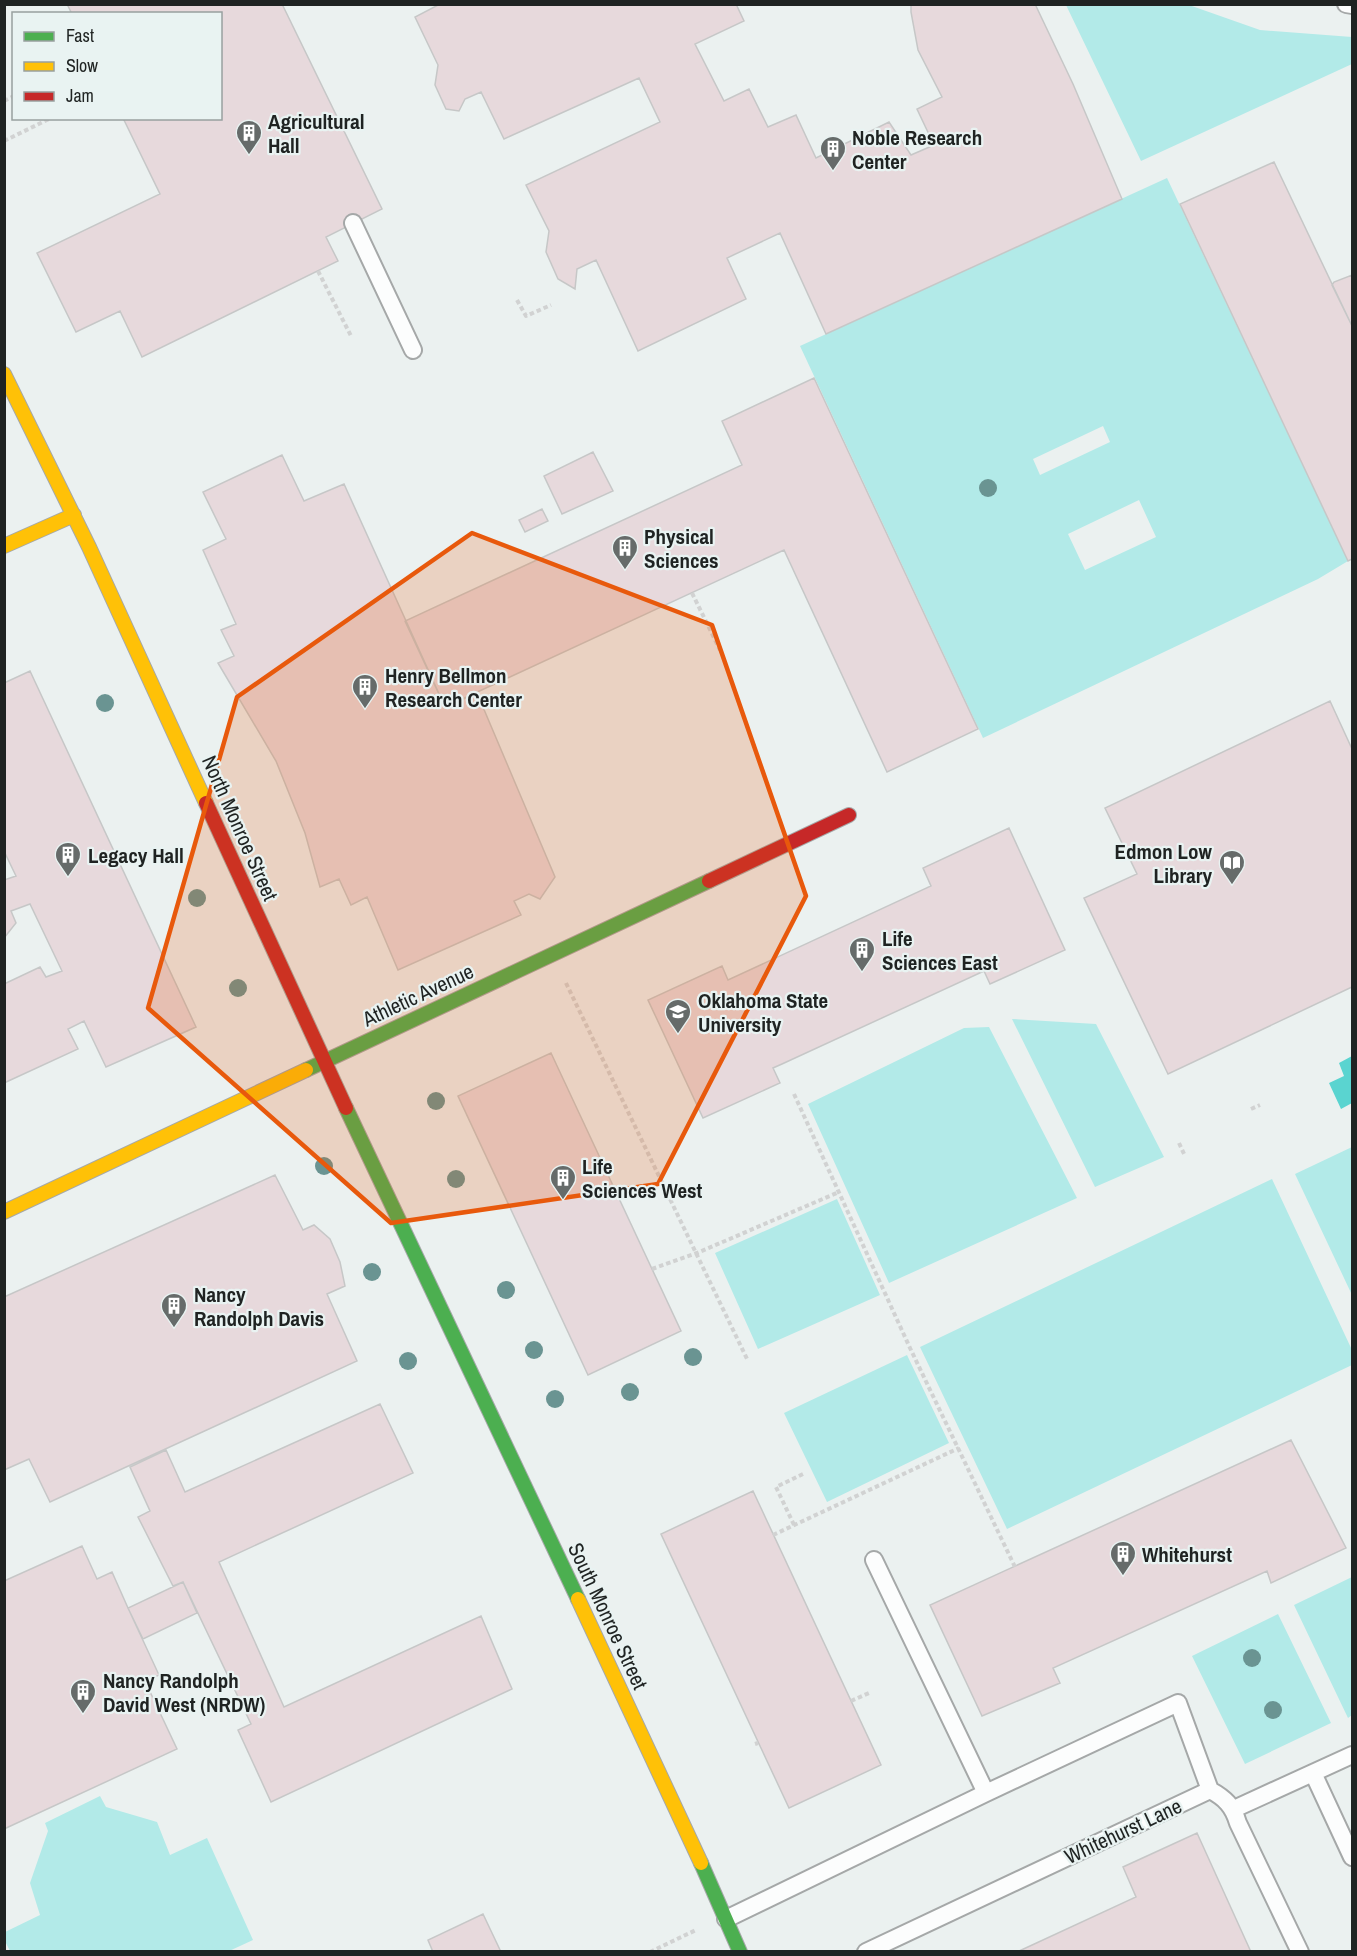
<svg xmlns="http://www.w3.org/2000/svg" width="1357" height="1956" viewBox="0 0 1357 1956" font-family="'Archivo Narrow',sans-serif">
  <rect width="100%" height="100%" fill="#ebf1f0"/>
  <path fill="#b2eae8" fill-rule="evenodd" d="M1066,5H1189L1260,30L1352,37V64L1141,161Z
    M1167,178L1348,561L1318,579L983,738L800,346ZM1103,426L1110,442L1040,475L1033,459ZM1139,500L1156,537L1085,570L1068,534Z
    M1012,1019L1096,1024L1164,1157L1095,1187Z
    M989,1027L1077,1198L889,1283L808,1104L964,1028Z
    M1352,1147V1295L1295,1174Z
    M1272,1179L1352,1350V1365L1007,1529L920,1347Z
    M837,1199L880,1295L758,1349L715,1253Z
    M907,1355L949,1443L827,1502L784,1413Z
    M1352,1577V1715L1348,1718L1294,1605Z
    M1278,1614L1331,1723L1245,1764L1192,1656Z
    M100,1796L106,1807L157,1822L170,1855L207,1838L253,1940L227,1952L10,1951L5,1941V1932L40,1915L30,1883L48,1831L45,1823Z"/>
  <path fill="#5ad4d0" d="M1352,1056V1103L1341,1109L1329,1083L1344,1076L1339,1063Z"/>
  <path fill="#e7d9dc" stroke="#c6c7c7" stroke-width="1.5" d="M67,4H282L382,209L326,237L338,261L142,357L120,311L76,332L37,253L160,194L123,118H220V14H72Z
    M440,4H736L744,21L695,44L724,101L749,89L768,127L796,115L816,158L889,122L911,155L934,145L917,109L942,97L918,50L911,12V4H1035L1073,84L1122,199L826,334L780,233L727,258L746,299L638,351L596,260L577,269L575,289L558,279L546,252L549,231L526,185L660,122L639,78L504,139L481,92L465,99L459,111L446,109L435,85L438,65L415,17Z
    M1274,162L1352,326V559L1348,561L1180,204Z
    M1352,275V326L1332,285L1334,282Z
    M814,378L978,729L887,772L784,550L445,707L405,621L742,465L722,421Z
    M593,452L613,491L562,514L544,476Z
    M282,455L304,501L344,484L445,707L477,693L555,877L540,899L529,894L514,901L521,915L398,970L367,897L351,905L339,879L320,887L305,833L276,761L218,663L234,656L221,630L236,624L203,550L226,539L203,492Z
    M542,509L548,521L525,532L519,520Z
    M30,671L196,1027L106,1067L84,1021L68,1029L78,1049L4,1083V984L40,967L46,977L62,971L30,904L11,911L16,923L4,938V880L16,876L4,851V683Z
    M1330,701L1352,749V987L1168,1074L1084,898L1137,874L1105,808Z
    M1009,828L1065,950L990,984L984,971L782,1064L773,1068L780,1083L703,1118L648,1000L722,966L728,980L931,886L923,868Z
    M551,1053L681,1331L588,1375L458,1096Z
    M275,1175L303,1230L314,1225L330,1239L340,1262L345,1286L327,1294L357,1361L50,1502L29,1459L4,1470V1297Z
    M380,1404L413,1473L219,1562L284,1707L481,1616L512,1689L271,1802L238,1730L251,1724L183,1582L173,1586L138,1517L150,1511L130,1467L166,1450L185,1492Z
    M1291,1440L1346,1548L1271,1583L1267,1571L1053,1668L1060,1683L982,1716L930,1605Z
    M753,1491L881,1765L789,1808L661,1534Z
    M82,1546L97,1579L112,1572L128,1608L159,1675L145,1681L177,1749L4,1829V1581Z
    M183,1582L197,1613L143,1639L128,1608Z
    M1197,1833L1251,1952H1017L1136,1897L1123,1867Z
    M483,1914L501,1952H433L428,1940Z"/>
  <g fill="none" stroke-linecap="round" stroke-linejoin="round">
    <defs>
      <path id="lane" d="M1346,4L1352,5
        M353,223L413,350
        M874,1560L986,1793
        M1313,1773L1352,1857
        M1210,1790C1225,1798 1233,1806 1238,1823L1300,1952
        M1234,1809L1352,1755
        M726,1919L986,1793L1178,1703L1210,1790
        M866,1952L1210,1790"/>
      <path id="fast" d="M306,1070L709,881
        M346,1108L578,1599
        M701,1863L740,1952"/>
      <path id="slow" d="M4,374L89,547L206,803
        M4,546L74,515
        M4,1212L306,1070
        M578,1599L701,1863"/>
      <path id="jam" d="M206,803L346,1108
        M709,881L849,815"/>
    </defs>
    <use href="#lane" stroke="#a5a8a8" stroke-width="20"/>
    <use href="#fast" stroke="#a5a8a8" stroke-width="16"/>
    <use href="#slow" stroke="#a5a8a8" stroke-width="16"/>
    <use href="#jam" stroke="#a5a8a8" stroke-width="16"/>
    <path stroke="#d1d2d2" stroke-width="4" stroke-dasharray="4.5 3" stroke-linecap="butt" d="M4,101L14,96
      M4,141L51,118
      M318,271L351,336
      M517,300L526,316L551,305
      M692,593L720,650
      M566,983L748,1361
      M794,1094L910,1348L1015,1567
      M1251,1109L1260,1105
      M1179,1143L1185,1156
      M652,1269L697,1253L839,1192
      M794,1525L776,1487L805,1473
      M773,1535L959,1448
      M851,1701L869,1693
      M755,1744L758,1743
      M650,1952L696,1930"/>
    <use href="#lane" stroke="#fcfdfd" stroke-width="16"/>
    <use href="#fast" stroke="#4caf50" stroke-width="14"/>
    <use href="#slow" stroke="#ffc107" stroke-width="14"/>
    <use href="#jam" stroke="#c62828" stroke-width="14"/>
  </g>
  <g fill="#6a9492">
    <circle cx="988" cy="488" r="9"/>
    <circle cx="105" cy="703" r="9"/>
    <circle cx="197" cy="898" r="9"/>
    <circle cx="238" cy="988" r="9"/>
    <circle cx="436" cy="1101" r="9"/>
    <circle cx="324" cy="1166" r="9"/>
    <circle cx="456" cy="1179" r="9"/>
    <circle cx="372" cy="1272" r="9"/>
    <circle cx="506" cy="1290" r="9"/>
    <circle cx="534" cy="1350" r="9"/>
    <circle cx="693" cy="1357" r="9"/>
    <circle cx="408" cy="1361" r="9"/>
    <circle cx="630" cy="1392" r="9"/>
    <circle cx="555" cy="1399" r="9"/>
    <circle cx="1252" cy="1658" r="9"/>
    <circle cx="1273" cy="1710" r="9"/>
  </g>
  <path fill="#e8590c" fill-opacity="0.2" stroke="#e8590c" stroke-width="4.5" stroke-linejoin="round" d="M472,533L712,625L806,896L658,1184L391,1223L148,1008L237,697Z"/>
  <defs>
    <symbol id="building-pin" viewBox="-11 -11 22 30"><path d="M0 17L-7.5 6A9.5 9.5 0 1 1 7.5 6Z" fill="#666b6a" stroke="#e9f3f2"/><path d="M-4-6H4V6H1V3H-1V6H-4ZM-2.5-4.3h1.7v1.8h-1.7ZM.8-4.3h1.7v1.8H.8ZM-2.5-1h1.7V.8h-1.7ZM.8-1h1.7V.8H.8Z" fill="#fff"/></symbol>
    <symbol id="library-pin" viewBox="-11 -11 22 30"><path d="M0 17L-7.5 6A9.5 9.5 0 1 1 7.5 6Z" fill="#666b6a" stroke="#e9f3f2"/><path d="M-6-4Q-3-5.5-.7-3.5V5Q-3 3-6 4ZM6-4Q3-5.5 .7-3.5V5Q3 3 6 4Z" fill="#fff"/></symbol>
    <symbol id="university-pin" viewBox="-11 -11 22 30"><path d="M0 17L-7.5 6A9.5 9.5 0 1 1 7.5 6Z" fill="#666b6a" stroke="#e9f3f2"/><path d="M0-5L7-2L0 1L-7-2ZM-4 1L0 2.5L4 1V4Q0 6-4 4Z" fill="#fff"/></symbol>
  </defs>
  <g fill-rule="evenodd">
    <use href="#building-pin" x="234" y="118" width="30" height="40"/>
    <use href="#building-pin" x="818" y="134" width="30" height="40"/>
    <use href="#building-pin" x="610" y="533" width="30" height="40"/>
    <use href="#building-pin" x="350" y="672" width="30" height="40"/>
    <use href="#building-pin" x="53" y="840" width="30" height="40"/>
    <use href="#library-pin" x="1217" y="848" width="30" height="40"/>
    <use href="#building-pin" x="847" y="935" width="30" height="40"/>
    <use href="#university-pin" x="663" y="997" width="30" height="40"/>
    <use href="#building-pin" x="548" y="1163" width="30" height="40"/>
    <use href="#building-pin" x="159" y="1291" width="30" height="40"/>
    <use href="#building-pin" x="1108" y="1539" width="30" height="40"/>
    <use href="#building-pin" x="68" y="1677" width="30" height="40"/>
  </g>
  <g text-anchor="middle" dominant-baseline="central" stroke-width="4.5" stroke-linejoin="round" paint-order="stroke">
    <g font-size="21" font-weight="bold" fill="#1f2322" stroke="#e9f3f2" text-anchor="start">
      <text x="268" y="121">Agricultural<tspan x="268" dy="24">Hall</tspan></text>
      <text x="852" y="137">Noble Research<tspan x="852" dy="24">Center</tspan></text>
      <text x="644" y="536">Physical<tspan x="644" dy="24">Sciences</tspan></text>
      <text x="385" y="675">Henry Bellmon<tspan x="385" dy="24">Research Center</tspan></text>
      <text x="1212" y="851" text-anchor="end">Edmon Low<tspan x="1212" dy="24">Library</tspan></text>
      <text x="88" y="855">Legacy Hall</text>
      <text x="882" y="938">Life<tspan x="882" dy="24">Sciences East</tspan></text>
      <text x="698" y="1000">Oklahoma State<tspan x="698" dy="24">University</tspan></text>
      <text x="582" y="1166">Life<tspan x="582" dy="24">Sciences West</tspan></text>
      <text x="194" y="1294">Nancy<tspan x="194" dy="24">Randolph Davis</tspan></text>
      <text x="1142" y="1554">Whitehurst</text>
      <text x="103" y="1680">Nancy Randolph<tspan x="103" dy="24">David West (NRDW)</tspan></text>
    </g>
    <g font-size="21" fill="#1f2322" stroke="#e9f3f2">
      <text transform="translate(240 828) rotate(66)">North Monroe Street</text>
      <text transform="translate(418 995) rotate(-25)">Athletic Avenue</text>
      <text transform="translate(608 1616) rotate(65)">South Monroe Street</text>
      <text transform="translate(1123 1831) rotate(-25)">Whitehurst Lane</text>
    </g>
  </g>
  <rect width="1357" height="1956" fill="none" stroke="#1f2322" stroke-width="12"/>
  <rect x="12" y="12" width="210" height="108" fill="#e9f3f2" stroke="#98a09f" stroke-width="1.5"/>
  <rect x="24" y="32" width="30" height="9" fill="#4caf50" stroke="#98a09f" stroke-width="1.5"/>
  <text x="66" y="42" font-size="18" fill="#1f2322">Fast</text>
  <rect x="24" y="62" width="30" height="9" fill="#ffc107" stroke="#98a09f" stroke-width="1.5"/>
  <text x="66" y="72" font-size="18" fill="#1f2322">Slow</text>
  <rect x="24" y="92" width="30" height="9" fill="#c62828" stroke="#98a09f" stroke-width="1.5"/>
  <text x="66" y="102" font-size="18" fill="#1f2322">Jam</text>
</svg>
